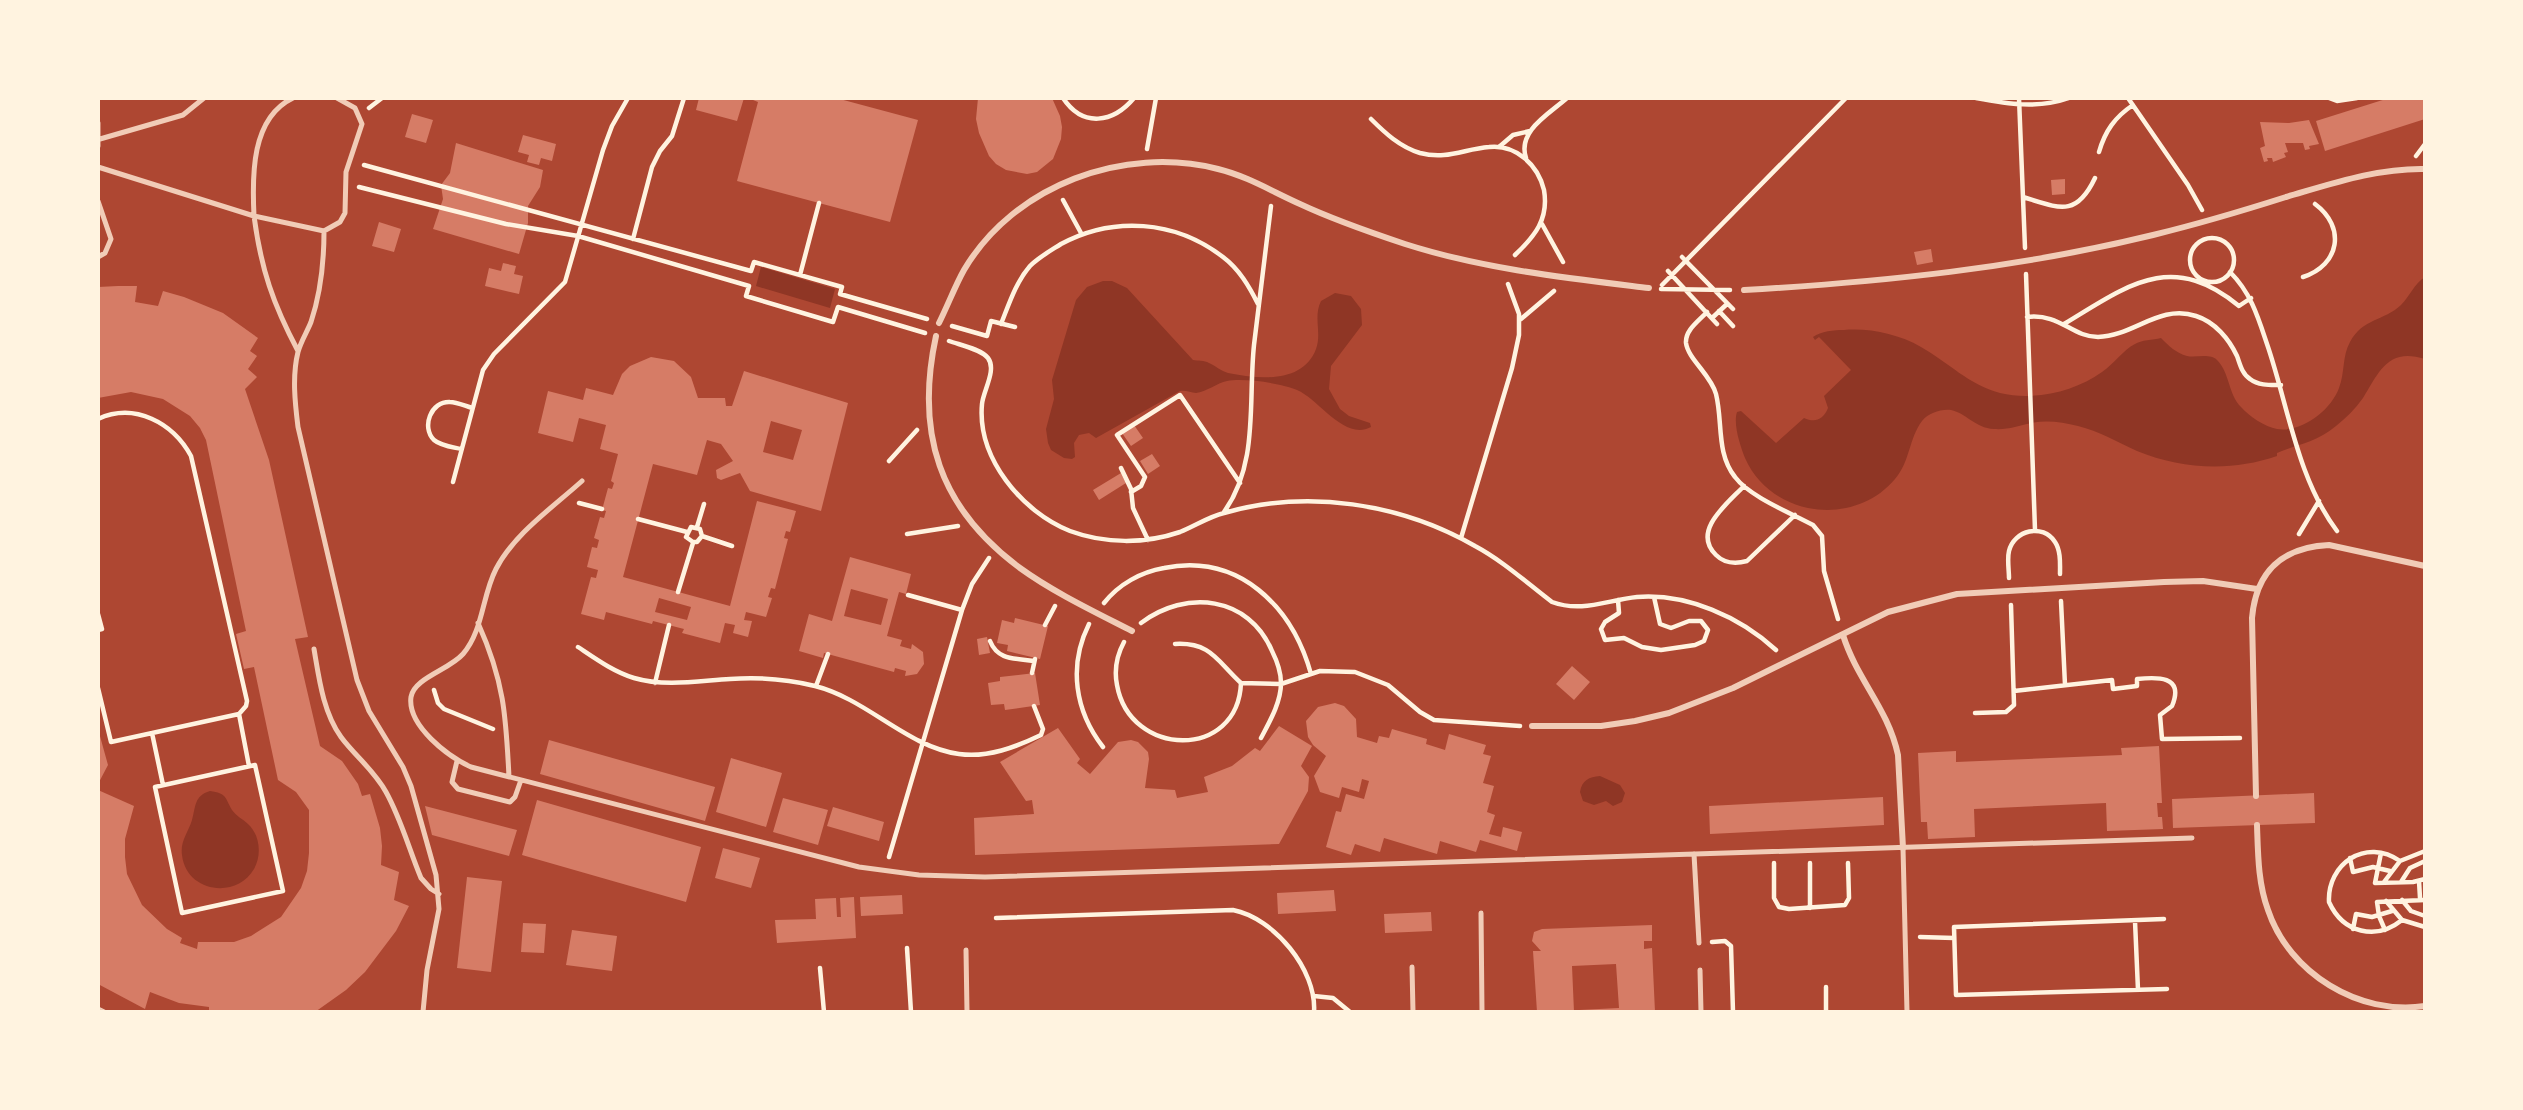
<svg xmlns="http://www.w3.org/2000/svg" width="2523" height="1110" viewBox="0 0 2523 1110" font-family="'Golos Text',sans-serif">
  <rect width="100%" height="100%" fill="#c8553d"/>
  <path fill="#ae4732" d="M98,98H2425V1012H98Z"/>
  <path fill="#8f3625" d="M761,267L835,289L830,308L756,286Z
    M2425,277V359C2388,347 2379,372 2363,398C2355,409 2346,418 2336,426C2315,443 2298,444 2277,453V456C2231,472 2181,469 2137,451C2117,442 2099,431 2078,426C2062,422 2047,420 2031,423C2019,426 2007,430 1994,429C1975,428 1966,413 1951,410C1940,409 1929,413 1922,421C1909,438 1910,462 1895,479C1854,528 1771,517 1745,458C1740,445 1733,424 1737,412L1741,411L1776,443L1804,418C1815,423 1823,420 1828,408L1824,396L1851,370L1819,337L1815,340L1813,337C1821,331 1834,330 1844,330C1870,328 1898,334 1921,347C1948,362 1969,385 2000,393C2034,401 2074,392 2102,372C2114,364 2123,350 2135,344C2141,340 2153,340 2161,338C2169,346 2176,353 2187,356C2196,358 2210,353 2217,360C2230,373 2228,394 2241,407C2249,416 2265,427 2277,429C2302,433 2331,410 2339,388C2345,373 2342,356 2350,342C2363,318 2384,321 2401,305C2410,296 2414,284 2425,277Z
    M1103,281H1112L1127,288L1193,360C1198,361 1204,360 1209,363C1216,366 1221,371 1228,373C1258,379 1303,384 1316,349C1322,333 1313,317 1321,301L1335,293L1351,296L1361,309L1362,325L1331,366L1329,389L1340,409L1349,416L1370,423L1371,427C1344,441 1320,400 1297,390C1281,383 1244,378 1227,381C1217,383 1206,392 1196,393C1191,393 1186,390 1180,391L1096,438L1089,433L1079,435L1074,443L1075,457L1072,459L1064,458L1051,450L1048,443L1046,429L1054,399L1052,380L1076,300L1087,287Z
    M1600,776L1620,785L1625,793L1622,802L1613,806L1606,801L1594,805L1583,801L1580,792C1582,780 1589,777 1600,776Z
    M210,791C227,793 225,798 232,810C236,816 243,819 248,824C260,835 262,855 254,869C236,900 186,892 182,855C180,841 188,833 192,820C196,806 194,796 210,791Z"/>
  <path fill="#d67c66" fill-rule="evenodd" d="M699,98H744L737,121L696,110Z
    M748,98H836L918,120L890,222L737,181L758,102Z
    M978,98H1052L1060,116L1062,127L1061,139L1053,159L1037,172L1027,174L1006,170L996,164L989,156L979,133L976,119Z
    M2389,98H2423L2425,119L2325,151L2316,121Z
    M412,114L433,120L426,143L405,137Z
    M2309,120L2319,144L2309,146L2310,149L2305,150L2303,143H2285L2288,152L2284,153L2286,157L2273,162L2272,158H2267L2268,161L2264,162L2260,148L2265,146L2260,122L2289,123Z
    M523,135L556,144L552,161L541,158L539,165L527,162L529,155L518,152Z
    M456,143L543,170L540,187L528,206V223L519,254L433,229L443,199L441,185L450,173Z
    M2065,179V194L2052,195L2051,180Z
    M379,222L401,229L394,252L372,246Z
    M1931,249L1933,262L1917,265L1914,252Z
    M503,263L516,266L514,274L523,276L519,294L485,286L489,268L501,271Z
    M118,286H137L135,302L158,306L163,291L184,297L223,313L258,338L250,351L257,356L248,369L257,377L245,389L269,460L308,637L295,639L320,746L342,761L358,784L362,796L370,794L380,828L382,846L381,865L399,872L394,900L409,906L396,931L365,972L346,990L315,1012H209V1007L179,1003L150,992L145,1009L98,984V790L134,806L125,839V857L127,874L142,905L167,929L182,938L180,943L197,949L198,942H234L251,936L281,917L301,888L307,871L309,853V810L296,792L278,780L254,667L244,669L236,634L246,631L206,440L200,428L190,416L163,399L131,392L98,398V287Z
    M651,357L674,361L691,377L698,398H725L726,406H732L744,371L848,403L821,511L750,491L740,473L721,480L717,478L716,470L733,461L721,444L707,440L697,475L653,464L623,577L730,606L757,501L796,511L790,532L786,531L784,538L788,539L775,589L771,588L768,597L772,598L766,617L746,612L744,620L752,621L748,637L733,633L735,625L725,623L720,643L682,633L684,629L653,621L652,624L606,612L604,620L581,614L591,577L596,578L598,570L587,567L592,547L597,548L599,540L594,538L600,517L604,518L606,511L602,510L608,488L612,489L614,483L611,481L618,454L600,449L606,425L579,418L573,442L538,433L548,391L583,400L586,388L613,395L622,374L630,366ZM771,421L802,430L793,460L763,452ZM659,598L691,607L687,620L655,612Z
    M1134,425L1143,438L1131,446L1122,433Z
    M1152,454L1160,466L1148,474L1140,461Z
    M1121,473L1126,483L1099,500L1093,490Z
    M850,557L911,574L906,594L899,592L887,636L902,640L900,646L911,649L912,644L923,652L924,664L917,674L905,676L906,671L895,668L894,672L824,653L823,658L799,651L809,614L832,621ZM851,589L888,599L881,625L844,616Z
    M1015,618L1048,626L1040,659L1007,651L1008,645L997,643L1002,620L1014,623Z
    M987,637L990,653L979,655L977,639Z
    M1572,666L1590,682L1574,700L1556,684Z
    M1035,673L1040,705L1005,710L1004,704L991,705L988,683L1000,681V677Z
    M1335,703L1344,706L1356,719L1357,737L1377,743L1379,736L1389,738L1392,729L1427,739L1426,744L1445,750L1449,734L1486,745L1483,754L1491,756L1483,783L1494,786L1487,812L1495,815L1489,834L1501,837L1503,827L1522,832L1517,851L1480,840L1476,852L1440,841L1437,854L1384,838L1380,852L1355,844L1351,855L1326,847L1336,811L1341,812L1346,794L1364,799L1369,781L1362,779L1359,792L1342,787L1339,798L1320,792L1314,776L1326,756L1313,745L1308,737L1306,721L1318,707Z
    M1279,726L1312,746L1301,766L1309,777L1308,791L1279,844L975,855L974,818L1034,814L1032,800L1026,801L1000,762L1058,728L1080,759L1077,763L1090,774L1118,742L1131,740L1138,742L1148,752L1149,759L1145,788L1175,790L1177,798L1208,792L1204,777L1232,766L1255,748L1260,751Z
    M98,729L108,765L98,784Z
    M549,740L715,787L705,821L540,774Z
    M2159,746L2162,803H2157L2158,817H2162L2163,829L2107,831L2106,803L1974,809L1975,837L1928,839L1927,822H1921L1918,753L1956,751V762L2122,755L2121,748Z
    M731,758L782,773L766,827L716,812Z
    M2314,793L2315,823L2173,828L2172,799Z
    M1883,797L1884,825L1710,834L1709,806Z
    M783,798L828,810L818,845L773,832Z
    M537,800L701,847L686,902L522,855Z
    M425,806L517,830L509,856L432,835Z
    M833,807L884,822L879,841L827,826Z
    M723,848L760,858L751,888L715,878Z
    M467,877L502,881L491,972L457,968Z
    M1334,890L1336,911L1278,914L1277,893Z
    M902,895L903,914L861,916L860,897Z
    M854,897L856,938L777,943L775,920L816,919L815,899L836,898L837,917H841L840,898Z
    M1431,912L1432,931L1385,933L1384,914Z
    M523,923L546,924L544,953L521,952Z
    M1652,925V941H1644V949L1652,948L1655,1012H1579V1010L1619,1008L1616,964L1572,966L1574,1012H1537L1533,951H1541L1532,941L1534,932L1542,929Z
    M572,930L617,936L612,971L566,965Z"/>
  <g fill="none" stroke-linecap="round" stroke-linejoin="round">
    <path stroke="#fff3e0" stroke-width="4.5" d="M1063,98C1083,128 1113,123 1134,98
      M1976,98C2008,104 2038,109 2069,98
      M2019,98L2025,248
      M2128,98L2188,185L2202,210
      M2329,98L2337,101L2357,98
      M369,108L382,98
      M1371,119C1385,133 1400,147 1420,153C1447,160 1464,149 1489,147C1516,144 1538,165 1544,190C1549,219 1535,236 1515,255
      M1499,147L1513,135L1530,131
      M1147,149L1156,98
      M2099,152C2105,131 2115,117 2133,105
      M2416,156L2425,144
      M1526,158C1517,131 1549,114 1567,98
      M364,165L751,271L754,262L842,287L840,294L927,319
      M359,187L506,224L578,236L749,286L746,296L833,322L838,307L925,333
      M2023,197C2059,208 2076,218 2095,178
      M1063,200L1081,233
      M1542,224L1563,262
      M2190 260a22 22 0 1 1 44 0a22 22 0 1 1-44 0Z
      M633,239L652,167L660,151L672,136L684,98
      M1682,257L1733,309
      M1668,271L1717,324
      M2230,272C2251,293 2258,317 2267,344C2288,405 2297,478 2337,531
      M2026,274L2035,530
      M800,275L819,203
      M2303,277C2340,265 2346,227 2315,204
      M1662,285L1846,98
      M1661,289L1730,290
      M1719,311L1733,326
      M1707,312C1699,321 1685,330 1686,343C1688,359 1711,375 1716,394C1723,422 1716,453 1735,477C1750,497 1791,513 1813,525L1822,536L1824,571L1838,619
      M2027,317C2060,313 2072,337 2098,337C2134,336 2159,304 2196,316C2215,322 2229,339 2237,356C2240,364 2242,374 2250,379C2259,386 2271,385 2281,385
      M1712,318L1727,304
      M1521,319L1554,291
      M1001,324C1009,304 1016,282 1030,266C1039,257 1050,251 1061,244C1113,216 1175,220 1223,257C1239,269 1249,286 1258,304
      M2064,324C2127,286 2171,250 2239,306L2251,298
      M952,326L987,336L991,321L1015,327
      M949,341C960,345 981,349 988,358C997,370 983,391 982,404C977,458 1022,512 1070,531C1105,544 1145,544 1180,532C1195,526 1208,517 1224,513C1307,489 1400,503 1475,546C1503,561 1527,583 1552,602C1582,613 1607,600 1637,597C1687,593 1740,617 1776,650
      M98,419C135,402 173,423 191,456L247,701L246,706L239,714L111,742L98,688
      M461,449C452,447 441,446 434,440C421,427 431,401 450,402C457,402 465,406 472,408
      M889,461L917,430
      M1121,468L1131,489L1133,508L1148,540
      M453,482L483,370L494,354L565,282L603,150L612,126L628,98
      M1744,486C1728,503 1691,531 1716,555C1725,564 1736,564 1747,561L1795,515
      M1131,492L1141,486L1145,477L1117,435L1180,395L1240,483
      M579,503L602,509
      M1224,512C1259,463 1248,402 1254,345C1260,299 1265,252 1271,206
      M638,519L687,532
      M697,527L704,504
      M907,534L958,526
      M2299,534L2319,501
      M702,536L697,542H693L686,537L691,527L700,529L702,536L732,546
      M1461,538L1512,368L1519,335V314L1508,284
      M2009,578C2009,570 2007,559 2009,551C2014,530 2043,523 2055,542C2061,551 2060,564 2060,574
      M678,592L693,543
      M908,595L962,610
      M1618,600L1619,613L1605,622L1601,629L1605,640L1624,638L1642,647L1661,650L1695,645L1704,641L1708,630L1701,621H1689L1671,628L1660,624L1654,597
      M2061,601L2065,685
      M1104,603C1119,584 1141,572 1164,568C1239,553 1292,606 1311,674
      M98,614L102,629L98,630
      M1141,623C1186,589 1249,596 1272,651C1277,661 1281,672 1281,683C1281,702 1270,721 1261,738
      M1089,624C1068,666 1075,711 1103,747
      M1045,625L1055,606
      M990,641C998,661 1016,658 1034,661
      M1124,642C1117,655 1114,670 1117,685C1130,758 1238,760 1241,683
      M1175,644C1211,642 1217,661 1241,683L1281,684L1320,671L1355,672L1388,685L1420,712L1434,720L1520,726
      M578,647C596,659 614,672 634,678C665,687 698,681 730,679C758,677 787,679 815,686C867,699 907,747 959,754C988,758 1016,747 1041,735L1043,729L1034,706
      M1032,673L1035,659
      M655,683L669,625
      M816,686L828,654
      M434,690L438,703L444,709L493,729
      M2014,691L2112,680L2113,689L2137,686V679C2156,677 2185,675 2172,706L2160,715L2162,739L2240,738
      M1975,713L2006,712L2014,705L2011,605
      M239,714L249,766
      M152,733L163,785
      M255,765L283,891L182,913L155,787Z
      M2381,853L2375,883L2413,882L2425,879
      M889,857L962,610L972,584L989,558
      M2350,858L2353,872L2373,867L2390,871
      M2400,861C2366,837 2327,864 2329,902C2343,933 2376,941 2402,920
      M1774,863V898L1779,907L1789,909L1845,905L1849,898L1848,863
      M1810,863V908
      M2419,881L2420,898
      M2384,882L2400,861L2425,851
      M2401,882L2410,868L2425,861
      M2402,900L2411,911L2425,916
      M2386,901L2402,920L2425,927
      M996,918L1233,910C1274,918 1317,970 1314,1012
      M2164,919L1954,927L1956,995L2167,989
      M2135,921L2138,990
      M2353,929L2356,914L2372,917L2392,911
      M2385,930L2379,916L2377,902L2425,900
      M1920,937L1954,938
      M1712,942L1725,941L1731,946L1733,1012
      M907,948L911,1012
      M820,968L824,1012
      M1314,996L1333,998L1350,1012
      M1826,1012V987"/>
    <path stroke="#f1ccb7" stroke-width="5" d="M293,98C251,118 252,176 254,216L324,231L340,222L345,213L346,172L362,124L355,108L337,98
      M98,123V146
      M100,139L183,115L204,98
      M98,167L254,216C261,269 273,304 298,351
      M98,201L111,239L105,253L98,257
      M324,231C324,262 321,292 311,322C307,332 301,341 298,352C292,376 295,403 298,427L357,680L369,711L403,767L411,786L436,875L439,909L427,970L423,1012
      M582,481C552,508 514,534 496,569C482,596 483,631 463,654C449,670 414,678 411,697C407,726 449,757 471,767L859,867L919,875L985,877L2192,838
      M478,623C504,681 506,715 509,777
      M314,649C319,678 323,712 341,737C355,756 374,770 386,792C401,819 409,849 421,878L431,889L439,894
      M457,761L452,782L458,789L510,802L515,797L521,780
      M1903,848L1907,1012
      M1694,854L1699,943
      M1481,913L1482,1012
      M966,950L967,1012
      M1412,967L1413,1012
      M1700,970L1701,1012
      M98,1009L104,1012"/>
    <path stroke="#f1ccb7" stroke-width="6" d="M1744,290C1883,282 2018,268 2153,235C2198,224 2242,211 2286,197C2331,184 2377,168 2425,169
      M939,323C948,305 955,286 964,270C1014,185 1124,145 1218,169C1247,176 1273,192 1300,204C1334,220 1369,232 1405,244C1483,269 1567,278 1649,288
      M936,336C915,433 939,508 1020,568C1053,592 1095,612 1132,631
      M1843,635C1857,680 1888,708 1898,755L1903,848
      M1532,726H1601L1635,721L1669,713L1733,688L1888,612L1957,594L2164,582L2203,581L2257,589
      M2256,796L2252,618C2256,572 2282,547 2329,545L2425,566
      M2257,825C2258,854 2258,883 2268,910C2289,973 2359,1016 2425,1006"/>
  </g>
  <rect width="2523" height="1110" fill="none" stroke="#fff3e0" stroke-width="200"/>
</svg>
